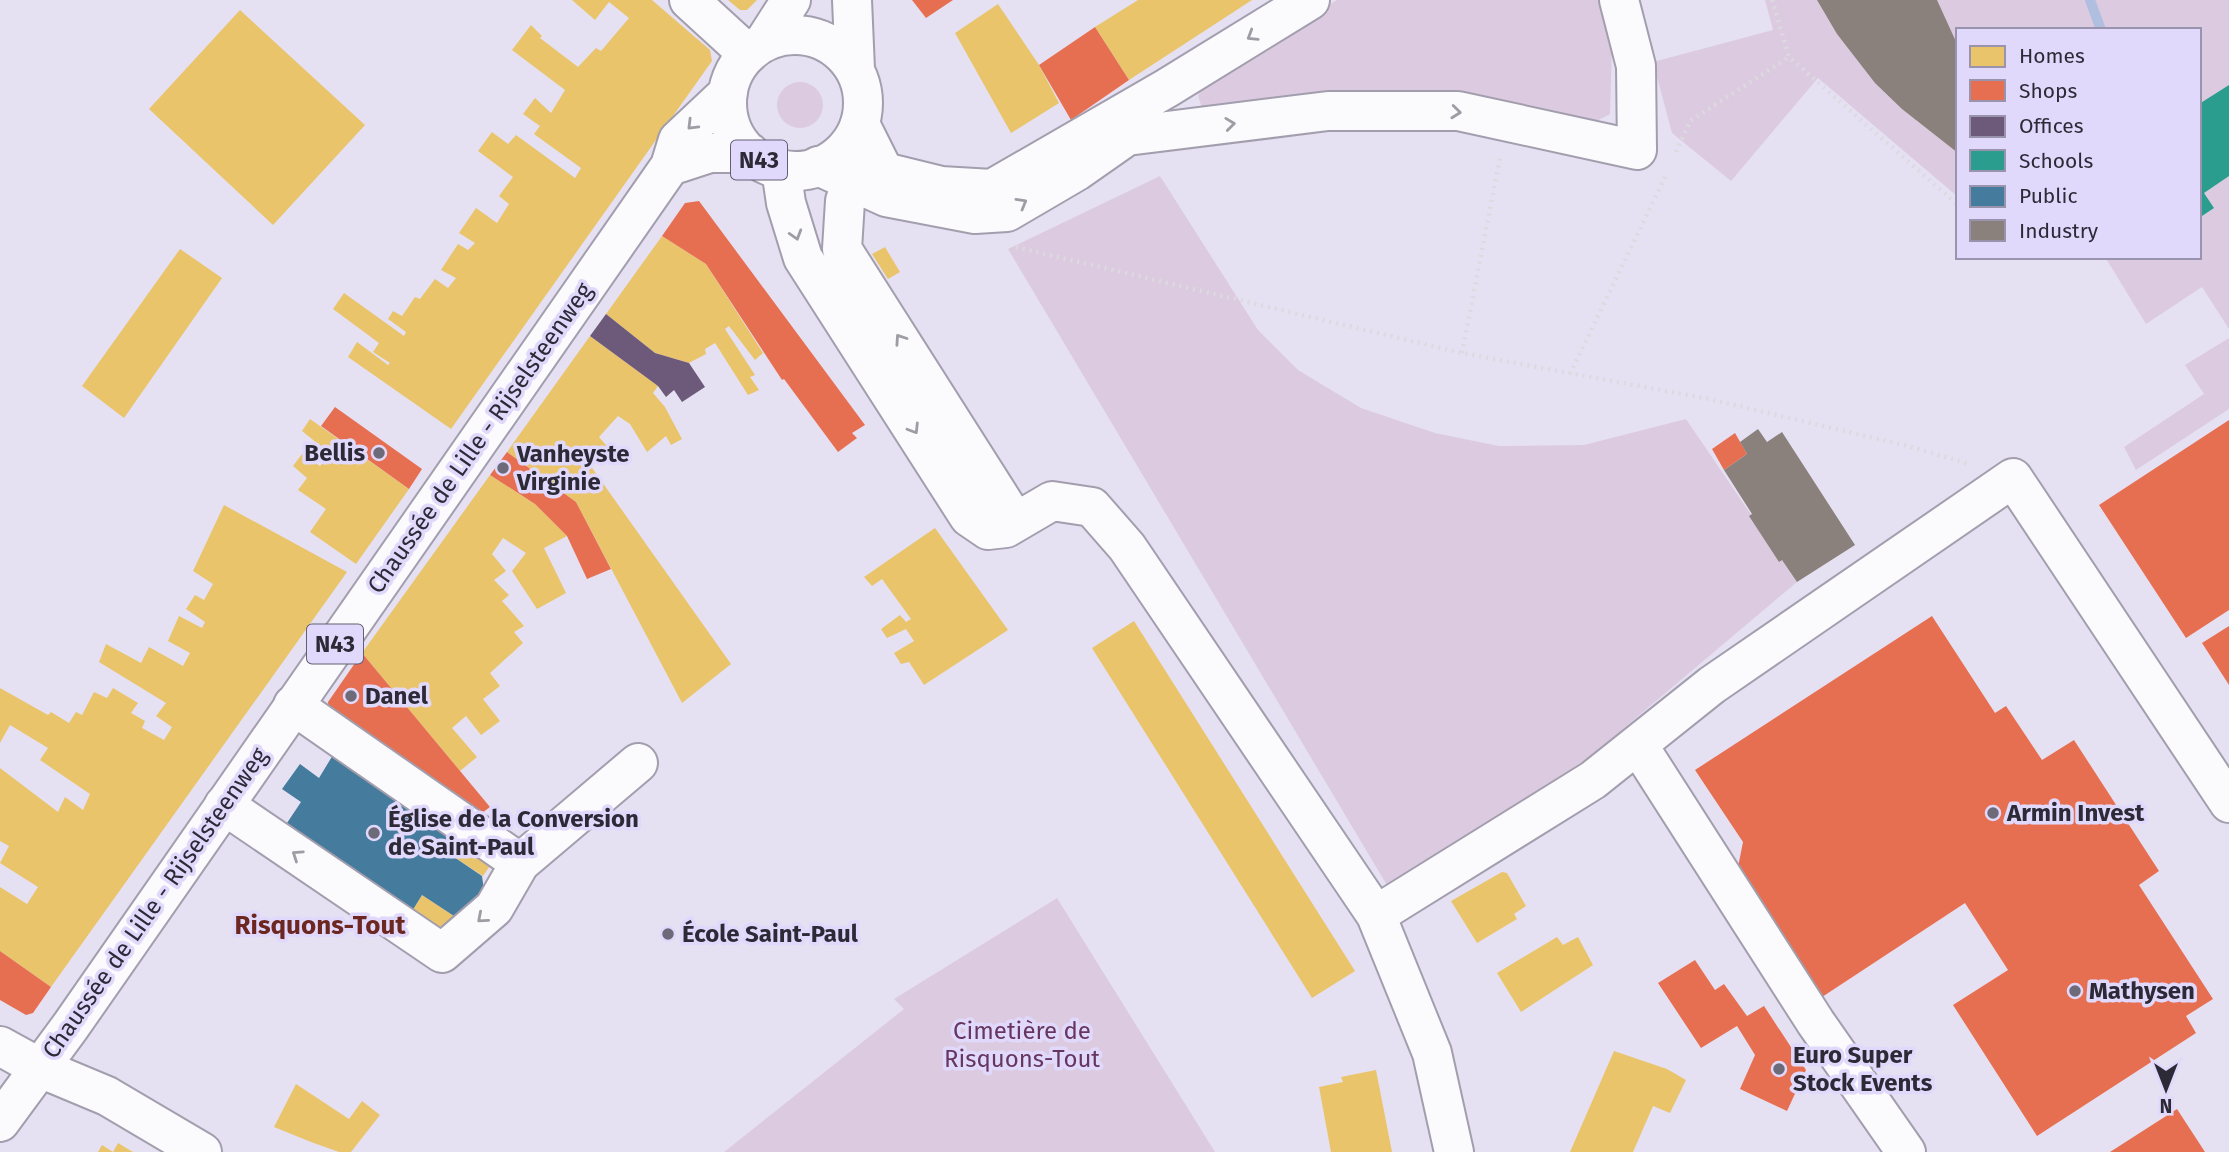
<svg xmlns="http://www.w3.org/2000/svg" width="2229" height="1152" viewBox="0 0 2229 1152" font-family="'Fira Sans',sans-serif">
  <rect width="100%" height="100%" fill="#e5e1f3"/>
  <path fill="#dccbe0" d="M1337,0H1599L1612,48L1610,114L1591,124L1203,112L1198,95L1213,77Z
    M1765,0H2229V329L2202,287L2146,324L2105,257H2199V30H1958V197L1818,78L1731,181L1672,133L1653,62L1773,30Z
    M777 105a23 23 0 1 1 46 0a23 23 0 1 1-46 0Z
    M1160,176L1258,330L1298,370L1361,408L1435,433L1499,446L1584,445L1686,419L1797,582L1591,756L1391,892L1008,249Z
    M2229,338V409L2136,470L2124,447L2204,394L2185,365Z
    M1057,898L1215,1152H724L904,1009L894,999Z"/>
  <path fill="#e9c46a" d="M572,0H652L710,50L712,61L451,429L348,357L357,342L388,365L390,363L373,352L379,343L333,309L344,293L404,336L406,332L388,319L393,311L402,316L415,297L420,299L435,279L448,288L456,278L441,270L458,244L468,250L475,243L459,233L476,208L497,223L509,204L499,196L513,177L478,151L492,132L508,144L516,135L575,178L581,168L534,134L540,126L523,114L535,98L551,113L565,90L512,50L531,25L542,36L540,38L578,67L596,48L601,51L629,18L609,2L595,20Z
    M728,0H757L747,10H740Z
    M1138,0H1252L1129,80L1095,27Z
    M998,4L1039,65L1059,103L1011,133L955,33Z
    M240,10L365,125L273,225L149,109Z
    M662,236L706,264L763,353L755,360L729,326L725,329L755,375L750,377L759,390L748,395L715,343L705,349L706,354L689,363L655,353L606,314Z
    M885,247L900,272L888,279L872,254Z
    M180,249L222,278L124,418L82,386Z
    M590,336L658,386L653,393L665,407L682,439L671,445L666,436L647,452L630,424L618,416L599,437L612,452L590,465L731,664L682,703L576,502L507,452Z
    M310,419L409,489L356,564L310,532L326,509L298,490L307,478L293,466L302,454L320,466L326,459L334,464L338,460L302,431Z
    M490,475L535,504L567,536L544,548L566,593L537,609L512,571L526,553L503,538L492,554L506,571L494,580L509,595L502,601L524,626L514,632L523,643L490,673L500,686L483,699L500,721L481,735L466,716L452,728L477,757L460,771L362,653Z
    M224,505L347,572L51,987L0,951V887L27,904L38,887L0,863L9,846L0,841V768L58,812L65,797L83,810L90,794L40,760L48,748L10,725L0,743V688L48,715L51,712L69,723L76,712L82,715L94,692L107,698L113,688L138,703L131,713L145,721L142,728L164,740L172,727L156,716L166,703L99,662L106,644L141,663L149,647L183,666L190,653L168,641L179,616L202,628L205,622L186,609L195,595L204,600L213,584L193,571Z
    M935,528L1008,630L924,685L909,662L901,664L894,653L914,641L906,629L887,638L881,629L900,615L906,622L911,619L882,579L872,586L864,577Z
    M1134,621L1355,971L1312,998L1092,648Z
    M464,835L496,857L483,876L451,855Z
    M1502,872L1507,873L1526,906L1514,914L1517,919L1477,943L1451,901Z
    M422,895L454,916L440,936L409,916Z
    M1557,937L1563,945L1578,937L1593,965L1521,1012L1497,973Z
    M1614,1051L1667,1069L1686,1080L1670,1113L1653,1106L1633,1152H1570Z
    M1376,1070L1392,1152H1331L1319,1087L1343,1082L1341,1077Z
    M296,1084L349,1119L362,1101L380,1115L351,1152H339L311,1142L274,1127Z
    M118,1143L133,1152H98L102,1145L113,1152Z"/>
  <path fill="#e76f51" d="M912,0H953L926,18Z
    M1095,27L1129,80L1071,120L1039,65Z
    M699,201L865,425L852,433L857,438L838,452L784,379L782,380L706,264L662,236L685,203Z
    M335,407L422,469L409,489L321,426Z
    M2229,420V610L2186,638L2099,505Z
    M1735,433L1747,454L1724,470L1712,449Z
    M507,452L576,502L611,569L587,579L567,536L535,504L490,475Z
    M1932,616L1995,713L2006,706L2042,760L2074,740L2159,871L2139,885L2213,999L2186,1016L2196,1033L2037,1136L1953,1005L2008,970L1965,903L1819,999L1737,872L1743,842L1695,770Z
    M2229,626V685L2202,643Z
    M362,653L490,807L478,816L329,714L328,702Z
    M0,951L51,987L33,1013L26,1015L0,1000Z
    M1695,960L1715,990L1724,984L1747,1016L1764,1006L1806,1070L1787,1111L1740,1089L1755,1055L1737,1026L1701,1048L1658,983Z
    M2177,1109L2205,1152H2110Z"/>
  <path fill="#6d597a" d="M606,314L655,353L689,363L705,387L682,402L674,390L666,397L658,386L590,336Z"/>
  <path fill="#2a9d8f" d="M2229,85V176L2204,193L2214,208L2199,218V104Z"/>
  <path fill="#457b9d" d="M336,750L465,834L451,855L482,876L485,897L475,913L454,916L422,895L409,916L283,829L301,802L282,789L300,764L319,778Z"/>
  <path fill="#8a817c" d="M1817,0H1937L1958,46V153L1902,109L1875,83L1837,34Z
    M1758,429L1767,442L1782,432L1855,545L1797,582L1782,560L1779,562L1749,516L1752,514L1724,470L1747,454L1740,442Z"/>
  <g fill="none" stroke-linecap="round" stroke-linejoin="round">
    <path stroke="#b0bfdf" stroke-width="10" d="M2090,0L2101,30"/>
    <defs>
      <path id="street" d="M689,0L748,54
        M860,124L884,172L941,186L992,189L1167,88L1310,0
        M851,158V183L845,201L842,249L1015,521
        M818,166L886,197L975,214L1007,212L1077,171L1127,136L1328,111H1458L1637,150L1636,66L1619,0
        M781,169L786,203L803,258L969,517L988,530L1006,528L1052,501L1092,507L1127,547L1376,915L1432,1053L1454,1152
        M293,705L520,863L638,763
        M1638,745L1816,1023L1906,1152
        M224,805L442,953L494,908L520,863
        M1376,915L1593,780L1712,685L2013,478L2229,803
        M40,1068L107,1096L202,1152"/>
      <path id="secondary" d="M0,1046L40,1068"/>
      <path id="primary" d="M852,0L855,69
        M727 103a68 68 0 1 1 136 0a68 68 0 1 1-136 0Z
        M764,42L791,0
        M670,166L710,153H750
        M0,1122L70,1027L670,166L678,140L728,93"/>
    </defs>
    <use href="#street" stroke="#a29ead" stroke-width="42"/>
    <use href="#secondary" stroke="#a29ead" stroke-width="42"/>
    <use href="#primary" stroke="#a29ead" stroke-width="42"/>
    <path stroke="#dcdadf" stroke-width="4.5" stroke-dasharray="2 5" stroke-linecap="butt" d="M1772,0L1789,57L1958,205
      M1676,152L1690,121L1789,57
      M1016,247L1462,353L1709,399L1908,446L1969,464
      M1462,353L1500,158
      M1570,374L1667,173"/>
    <use href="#street" stroke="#fbfafd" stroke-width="38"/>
    <use href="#secondary" stroke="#fbfafd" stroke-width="38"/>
    <use href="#primary" stroke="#fbfafd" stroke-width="38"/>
  </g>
  <defs><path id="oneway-chevron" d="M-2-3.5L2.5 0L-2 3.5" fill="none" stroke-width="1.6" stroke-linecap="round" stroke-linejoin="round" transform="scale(1.75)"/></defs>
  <g stroke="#9e9ca4">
    <use href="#oneway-chevron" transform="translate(1252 36) rotate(148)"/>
    <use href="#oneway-chevron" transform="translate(1456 112) rotate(6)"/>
    <use href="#oneway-chevron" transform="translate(1230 124) rotate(-7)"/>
    <use href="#oneway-chevron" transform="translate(692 125) rotate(135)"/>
    <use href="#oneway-chevron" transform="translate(1022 203) rotate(-30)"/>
    <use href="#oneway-chevron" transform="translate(796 235) rotate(73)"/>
    <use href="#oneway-chevron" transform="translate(900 339) rotate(-124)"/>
    <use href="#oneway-chevron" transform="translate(914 429) rotate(58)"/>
    <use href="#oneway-chevron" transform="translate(297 855) rotate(-146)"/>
    <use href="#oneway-chevron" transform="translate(482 918) rotate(139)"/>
  </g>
  <g fill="#6d6a79" stroke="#e1d9fb" stroke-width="2.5">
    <circle cx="379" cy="453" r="7"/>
    <circle cx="503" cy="468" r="7"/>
    <circle cx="351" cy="696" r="7"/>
    <circle cx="1993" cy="813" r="7"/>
    <circle cx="374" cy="833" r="7"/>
    <circle cx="668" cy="934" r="7"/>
    <circle cx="2075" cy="991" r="7"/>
    <circle cx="1779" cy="1069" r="7"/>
  </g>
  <g text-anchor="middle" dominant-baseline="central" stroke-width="7" stroke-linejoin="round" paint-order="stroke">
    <g fill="#e1d9fb" stroke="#635e72" stroke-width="2">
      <rect x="731" y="140.5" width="56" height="39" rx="5"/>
      <rect x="307" y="624.5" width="56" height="39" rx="5"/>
    </g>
    <g font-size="23" font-weight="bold" fill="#2d2a37">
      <text x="759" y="160">N43</text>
      <text x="335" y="644">N43</text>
    </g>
    <g font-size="24" fill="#2d2a37" stroke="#e1d9fb">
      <text transform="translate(480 438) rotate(-55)">Chaussée de Lille - Rijselsteenweg</text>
      <text transform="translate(155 903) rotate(-55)">Chaussée de Lille - Rijselsteenweg</text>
    </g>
    <g font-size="24" font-weight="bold" fill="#2d2a37" stroke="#e1d9fb" text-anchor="start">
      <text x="365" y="453" text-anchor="end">Bellis</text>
      <text x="517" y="454">Vanheyste<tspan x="517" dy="28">Virginie</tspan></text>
      <text x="365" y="696">Danel</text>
      <text x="2007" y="813">Armin Invest</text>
      <text x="388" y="819">Église de la Conversion<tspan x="388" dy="28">de Saint-Paul</tspan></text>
      <text x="682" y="934">École Saint-Paul</text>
      <text x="2089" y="991">Mathysen</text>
      <text x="1793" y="1055">Euro Super<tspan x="1793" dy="28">Stock Events</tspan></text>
    </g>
    <g font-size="24" fill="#66365f" stroke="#e1d9fb">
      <text x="1022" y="1031">Cimetière de<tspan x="1022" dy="28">Risquons-Tout</tspan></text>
    </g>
    <g font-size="26" font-weight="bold" fill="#6c2721" stroke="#e1d9fb">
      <text x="320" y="925">Risquons-Tout</text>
    </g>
  </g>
  <rect x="1956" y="28" width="245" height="231" fill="#e1d9fb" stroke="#9993ad" stroke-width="2"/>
  <rect x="1970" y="46" width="35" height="21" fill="#e9c46a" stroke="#9993ad" stroke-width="2"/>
  <text x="2019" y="63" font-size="21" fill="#2d2a37">Homes</text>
  <rect x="1970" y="80" width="35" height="21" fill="#e76f51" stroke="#9993ad" stroke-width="2"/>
  <text x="2019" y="98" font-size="21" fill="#2d2a37">Shops</text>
  <rect x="1970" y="116" width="35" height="21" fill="#6d597a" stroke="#9993ad" stroke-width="2"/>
  <text x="2019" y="133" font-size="21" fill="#2d2a37">Offices</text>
  <rect x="1970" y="150" width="35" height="21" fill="#2a9d8f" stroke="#9993ad" stroke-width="2"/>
  <text x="2019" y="168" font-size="21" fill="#2d2a37">Schools</text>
  <rect x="1970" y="186" width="35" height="21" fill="#457b9d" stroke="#9993ad" stroke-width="2"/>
  <text x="2019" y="203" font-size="21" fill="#2d2a37">Public</text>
  <rect x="1970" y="220" width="35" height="21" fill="#8a817c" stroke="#9993ad" stroke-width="2"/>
  <text x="2019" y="238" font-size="21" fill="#2d2a37">Industry</text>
  <g transform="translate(2166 1089) rotate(180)" stroke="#e1d9fb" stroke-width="5" paint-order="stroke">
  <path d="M0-5L12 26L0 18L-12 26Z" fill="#2d2a37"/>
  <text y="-10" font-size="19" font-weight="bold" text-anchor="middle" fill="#2d2a37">N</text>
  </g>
</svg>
